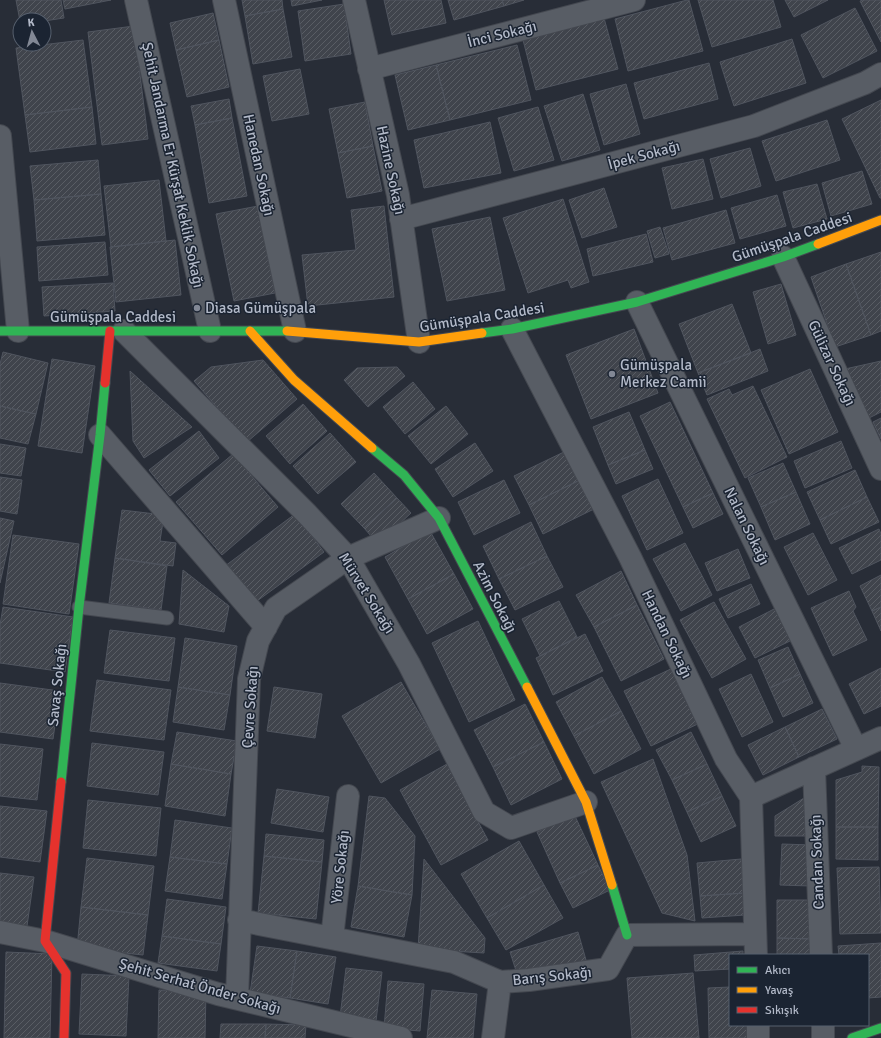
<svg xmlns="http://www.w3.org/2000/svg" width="881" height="1038" viewBox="0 0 881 1038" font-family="Signika,sans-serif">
  <defs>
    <pattern id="building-hatch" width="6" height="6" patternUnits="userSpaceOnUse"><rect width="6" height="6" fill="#40444c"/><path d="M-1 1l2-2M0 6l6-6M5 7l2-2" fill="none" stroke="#595d64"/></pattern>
  </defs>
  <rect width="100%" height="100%" fill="#282d37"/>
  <path fill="url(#building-hatch)" stroke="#50555f" d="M16,0H61L64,18L44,21V20H20V21Z
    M63,0H111L65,9Z
    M242,0H282L283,9L245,16Z
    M291,0H322L292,6Z
    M384,0H441L446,23L392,35Z
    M448,0H502L504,6L454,20Z
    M502,0H524L504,6Z
    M687,0H689L703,51L628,71L615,19Z
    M698,0H773L781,27L712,47Z
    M785,0H828L794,17Z
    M863,0H881V42L860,1Z
    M344,4L351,54L305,61L298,11Z
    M855,8L877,51L823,78L801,35Z
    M283,9L292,57L253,64L245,16Z
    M213,13L219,40L176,50L170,23Z
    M604,18L618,69L536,90L523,40Z
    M134,26L148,139L102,145L88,32Z
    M792,39L806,83L734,106L720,62Z
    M83,40L92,107L25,115L16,48Z
    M219,40L229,87L187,97L176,50Z
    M517,45L531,100L450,120L436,65Z
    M709,63L718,99L644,119L634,83Z
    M436,65L450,120L408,130L395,75Z
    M300,69L309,114L272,121L263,76Z
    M626,84L640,134L604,145L590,94Z
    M583,94L600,150L562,161L544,106Z
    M229,99L232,118L195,125L191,106Z
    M881,100V198H880L842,119Z
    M365,102L373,146L338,153L329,109Z
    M92,107L96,144L30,152L25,115Z
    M538,107L554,160L514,171L498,118Z
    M232,118L247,196L209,203L195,125Z
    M827,120L840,160L776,181L762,141Z
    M490,122L501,173L424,188L414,140Z
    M373,146L382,191L347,198L338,153Z
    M750,148L761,186L721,198L710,159Z
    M703,159L713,199L672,209L662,168Z
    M98,160L101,194L34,200L30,166Z
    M862,171L872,204L831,216L822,183Z
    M159,180L166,241L111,247L104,186Z
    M817,184L827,219L793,228L783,192Z
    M604,188L617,227L582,238L569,200Z
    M101,194L105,235L37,241L34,200Z
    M777,195L786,226L740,239L731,208Z
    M563,199L589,282L571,288L568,280L528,293L503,218Z
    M258,206L275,293L234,301L216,214Z
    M384,206L394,297L308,306L302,255L356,250L351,210Z
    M726,210L735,243L672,260L663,228Z
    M490,217L505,290L447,301L432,229Z
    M660,227L669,254L655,258L647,231Z
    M646,234L653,262L593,276L587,249Z
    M175,240L181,295L116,302L110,247Z
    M105,242L108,275L39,281L37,247Z
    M881,252V331L871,335L846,264Z
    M846,264L871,335L835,347L811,277Z
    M113,283L115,311L44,316L42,287Z
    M781,284L796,335L768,344L753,292Z
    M732,304L751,353L698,373L679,324Z
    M634,329L658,393L591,419L566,355Z
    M760,349L768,371L707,395L698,373Z
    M3,352L48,363L36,414L0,406V364Z
    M52,359L95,366L82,453L38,446Z
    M263,360L297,399L247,442L194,381L211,367Z
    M881,361V412L869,418L845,369Z
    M397,367L405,376L368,407L344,380L357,368Z
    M810,369L838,432L789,454L761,390Z
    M130,371L192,427L144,458L133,441Z
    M413,382L435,409L405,434L383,407Z
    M753,386L787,457L745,478L707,399L729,389L732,395Z
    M670,402L713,493L683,507L640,416Z
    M303,404L327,431L290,464L266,436Z
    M0,406L36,414L28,444L0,438Z
    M446,406L468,434L431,464L408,436Z
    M629,412L645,450L608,465L593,427Z
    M881,418V439L873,422Z
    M199,431L219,458L170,496L149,470Z
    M330,433L356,462L318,494L293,466Z
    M841,441L852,468L805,488L794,461Z
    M475,443L493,471L453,497L435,469Z
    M0,444L26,448L21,476L0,473Z
    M568,450L582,479L529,505L514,476Z
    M645,450L653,469L616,484L608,465Z
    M233,454L278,507L222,555L176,502Z
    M783,463L796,492L761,507L748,478Z
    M855,470L867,497L820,520L807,492Z
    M374,473L397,498L364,528L341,504Z
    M0,477L22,480L17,514L0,511Z
    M582,479L596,508L543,534L529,505Z
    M658,479L683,533L647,550L622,496Z
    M504,480L520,513L474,535L458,502Z
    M796,492L810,524L775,540L761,507Z
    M713,493L723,514L693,528L683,507Z
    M867,497L879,522L831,544L820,520Z
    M397,498L411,513L378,544L364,528Z
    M122,510L164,515L160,541L176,543L173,566L115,558Z
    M295,514L324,552L253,604L225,566Z
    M0,518L14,521L0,583Z
    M531,522L547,556L499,579L483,546Z
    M879,529L881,534V560L852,574L839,548Z
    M430,531L454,574L408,599L385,557Z
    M813,533L837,580L808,595L784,547Z
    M13,535L79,544L69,614L3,604Z
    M685,543L712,595L681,611L653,559Z
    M738,549L750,578L717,591L705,563Z
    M547,556L563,587L515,610L499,579Z
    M115,558L167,566L161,610L109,603Z
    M183,570L229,606L224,632L179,624Z
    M621,571L637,605L594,627L576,595Z
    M454,574L473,609L427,634L408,599Z
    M881,575V607L872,611L860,586Z
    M751,584L760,604L728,618L719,599Z
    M849,591L856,607L853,611L867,640L833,656L811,608Z
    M559,601L577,637L540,656L522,619Z
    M714,602L746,659L712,678L680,620Z
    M637,605L664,659L621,681L594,627Z
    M3,607L73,617L65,672L0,663V625Z
    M881,607V631L872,611Z
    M776,608L792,640L755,658L739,627Z
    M478,621L515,700L469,722L432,643Z
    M110,630L175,638L169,681L104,673Z
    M585,634L603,671L553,695L536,658Z
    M185,638L237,646L230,695L178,687Z
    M788,647L800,674L770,688L758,660Z
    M675,667L702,722L651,746L624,691Z
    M881,668V706L864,714L849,684Z
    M751,674L773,722L742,737L719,689Z
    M800,674L813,703L783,717L770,688Z
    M602,677L621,711L574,736L556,702Z
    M97,680L171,690L164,740L90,731Z
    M401,682L440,749L381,783L342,716Z
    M0,683L60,691L53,739L0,732Z
    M178,687L230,695L224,730L173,722Z
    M274,687L322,694L315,738L267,731Z
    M525,704L544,742L493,767L474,730Z
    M822,709L837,739L799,757L785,727Z
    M621,711L641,749L594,774L574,736Z
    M785,727L799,757L763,775L748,745Z
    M177,732L237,741L231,774L171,764Z
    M691,732L707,764L672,780L656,750Z
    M544,742L562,779L511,805L493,767Z
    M92,743L164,752L158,795L87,786Z
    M0,744L43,749L37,800L0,796Z
    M653,759L687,855L695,921L662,913L601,782Z
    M171,764L231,774L225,816L165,806Z
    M447,764L488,840L441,865L400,790Z
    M707,764L722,796L687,812L672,780Z
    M862,766L879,767L878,827H836V780L862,772Z
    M277,789L329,797L323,832L271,823Z
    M369,796L385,798L415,836L412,895L358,886Z
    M722,796L736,826L701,842L687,812Z
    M804,798L806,836H775V816Z
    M88,800L161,808L156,856L83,848Z
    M0,806L47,811L40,862L0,857Z
    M574,814L598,865L560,883L537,832Z
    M175,820L232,828L227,864L170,857Z
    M836,827H878V860L836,859Z
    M266,834L324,840L322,862L264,856Z
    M519,841L544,885L487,918L461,874Z
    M782,844L812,845L810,886L780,885Z
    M264,856L322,862L316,919L258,913Z
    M170,857L227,864L222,899L165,891Z
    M87,858L154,866L148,915L81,907Z
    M424,859L485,938L484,953L418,949Z
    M741,859L744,893L700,896L697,863Z
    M598,865L610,890L573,908L560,883Z
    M879,867L881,933L840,934L837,868Z
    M0,873L34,877L27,926L0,922Z
    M544,885L563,918L506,950L487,918Z
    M358,886L412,895L404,937L351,927Z
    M744,893L745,915L702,918L700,896Z
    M167,899L226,907L221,944L162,936Z
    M777,900H815V939L777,938Z
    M81,907L148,915L143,955L77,948Z
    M578,932L586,960L519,980L510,952Z
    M162,936L221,944L217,971L158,963Z
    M777,938L815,939V955H777Z
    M881,943V997L868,998V955H839L838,946Z
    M257,946L297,951L290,998L250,993Z
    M297,951L336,957L328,1004L290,998Z
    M743,951V955H730V969L695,971L694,955Z
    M6,952L52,954L50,1038H4Z
    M346,968L382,972L376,1021L340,1017Z
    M693,973L699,1038H632L627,978Z
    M82,974L129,976L126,1036L79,1034Z
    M388,981L424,984L420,1031L384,1028Z
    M730,987V1025H754V1038H709L708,988Z
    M159,990L206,992L205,1038H158Z
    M432,990L477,994L473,1038H427Z
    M221,1024H266L265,1038H220Z
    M266,1024L306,1025L305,1038H265Z"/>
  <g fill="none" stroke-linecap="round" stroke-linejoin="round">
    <defs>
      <path id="lane" d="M79,607L167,618"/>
      <path id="street" d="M136,0L210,331
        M224,0L295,331
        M354,0L398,195L419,342
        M369,69L634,0
        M0,136L18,331
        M401,219L754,126L865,83L881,74
        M783,257L881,469
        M637,302L856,749
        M512,329L630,557L726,759L751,797L756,955
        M124,331L306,513L348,558L409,664L484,812L511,828L586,802
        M100,435L266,627
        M814,768L821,955
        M751,797L881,738
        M239,920L454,962L500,982L529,980L608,969L627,935L755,934
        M0,932L45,941L218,994L401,1038
        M332,938L348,796
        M237,998L249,679L258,641L276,608L348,558L439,518
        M758,1025V1038
        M823,1025V1038
        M493,1038L500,982"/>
      <path id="fast" d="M0,331H287
        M482,333L512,329L637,302L783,257L818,244
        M372,448L404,475L439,518L527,687
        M61,782L79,607L100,435L105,383
        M612,885L627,935
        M852,1038L881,1028"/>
      <path id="slow" d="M818,244L881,220
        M250,331L294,380L372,448
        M287,331L419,342L482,333
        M527,687L586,802L612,885"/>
      <path id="jam" d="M105,383L110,331
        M61,782L45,941L66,973L64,1038"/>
    </defs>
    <use href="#lane" stroke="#444850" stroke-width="15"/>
    <use href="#street" stroke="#444850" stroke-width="24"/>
    <use href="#fast" stroke="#444850" stroke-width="11"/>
    <use href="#slow" stroke="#444850" stroke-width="11"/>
    <use href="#jam" stroke="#444850" stroke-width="11"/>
    <use href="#lane" stroke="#585d65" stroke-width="13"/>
    <use href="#street" stroke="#585d65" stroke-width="22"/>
    <use href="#fast" stroke="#30b455" stroke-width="9"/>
    <use href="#slow" stroke="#ff9f0a" stroke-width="9"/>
    <use href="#jam" stroke="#e5322d" stroke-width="9"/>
  </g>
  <g fill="#828895" stroke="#1b2432" stroke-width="1.5">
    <circle cx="197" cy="308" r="4"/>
    <circle cx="612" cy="374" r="4"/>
  </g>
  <g text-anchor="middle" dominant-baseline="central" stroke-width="3" stroke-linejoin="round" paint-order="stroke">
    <g font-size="15" fill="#b2b9c8" stroke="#1b2432">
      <text transform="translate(502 34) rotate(-14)">İnci Sokağı</text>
      <text transform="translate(644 155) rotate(-15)">İpek Sokağı</text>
      <text transform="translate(173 165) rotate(78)">Şehit Jandarma Er Kürşat Keklik Sokağı</text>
      <text transform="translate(259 165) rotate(78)">Hanedan Sokağı</text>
      <text transform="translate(391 170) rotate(78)">Hazine Sokağı</text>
      <text transform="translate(792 237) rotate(-19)">Gümüşpala Caddesi</text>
      <text x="113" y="317">Gümüşpala Caddesi</text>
      <text transform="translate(482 317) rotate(-9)">Gümüşpala Caddesi</text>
      <text transform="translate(832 363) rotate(65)">Gülizar Sokağı</text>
      <text transform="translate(747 526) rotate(64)">Nalan Sokağı</text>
      <text transform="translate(367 593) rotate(58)">Mürvet Sokağı</text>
      <text transform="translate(495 597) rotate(63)">Azim Sokağı</text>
      <text transform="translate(667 634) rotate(64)">Handan Sokağı</text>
      <text transform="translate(57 685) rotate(-84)">Savaş Sokağı</text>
      <text transform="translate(250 707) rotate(-86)">Çevre Sokağı</text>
      <text transform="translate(817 862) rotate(-92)">Candan Sokağı</text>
      <text transform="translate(340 867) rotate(-84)">Yöre Sokağı</text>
      <text transform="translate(552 976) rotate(-6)">Barış Sokağı</text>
      <text transform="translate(200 986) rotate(16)">Şehit Serhat Önder Sokağı</text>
    </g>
    <g font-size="15" fill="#b2b9c8" stroke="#1b2432" text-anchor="start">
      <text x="205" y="308">Diasa Gümüşpala</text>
      <text x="620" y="365">Gümüşpala<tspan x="620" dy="17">Merkez Camii</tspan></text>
    </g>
  </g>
  <rect x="729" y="954" width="140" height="72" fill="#1b2432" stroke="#57606e"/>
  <rect x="737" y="967" width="20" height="6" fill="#30b455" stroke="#57606e"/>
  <text x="765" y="974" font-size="12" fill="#b2b9c8">Akıcı</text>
  <rect x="737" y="987" width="20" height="6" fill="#ff9f0a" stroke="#57606e"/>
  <text x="765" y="994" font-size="12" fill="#b2b9c8">Yavaş</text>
  <rect x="737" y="1007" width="20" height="6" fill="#e5322d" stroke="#57606e"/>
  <text x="765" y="1014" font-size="12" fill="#b2b9c8">Sıkışık</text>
  <g transform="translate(32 32) rotate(354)"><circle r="19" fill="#1b2432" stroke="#57606e"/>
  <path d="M0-3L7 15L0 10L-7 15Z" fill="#828895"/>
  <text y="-6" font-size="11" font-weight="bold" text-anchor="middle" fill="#b2b9c8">K</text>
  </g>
</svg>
